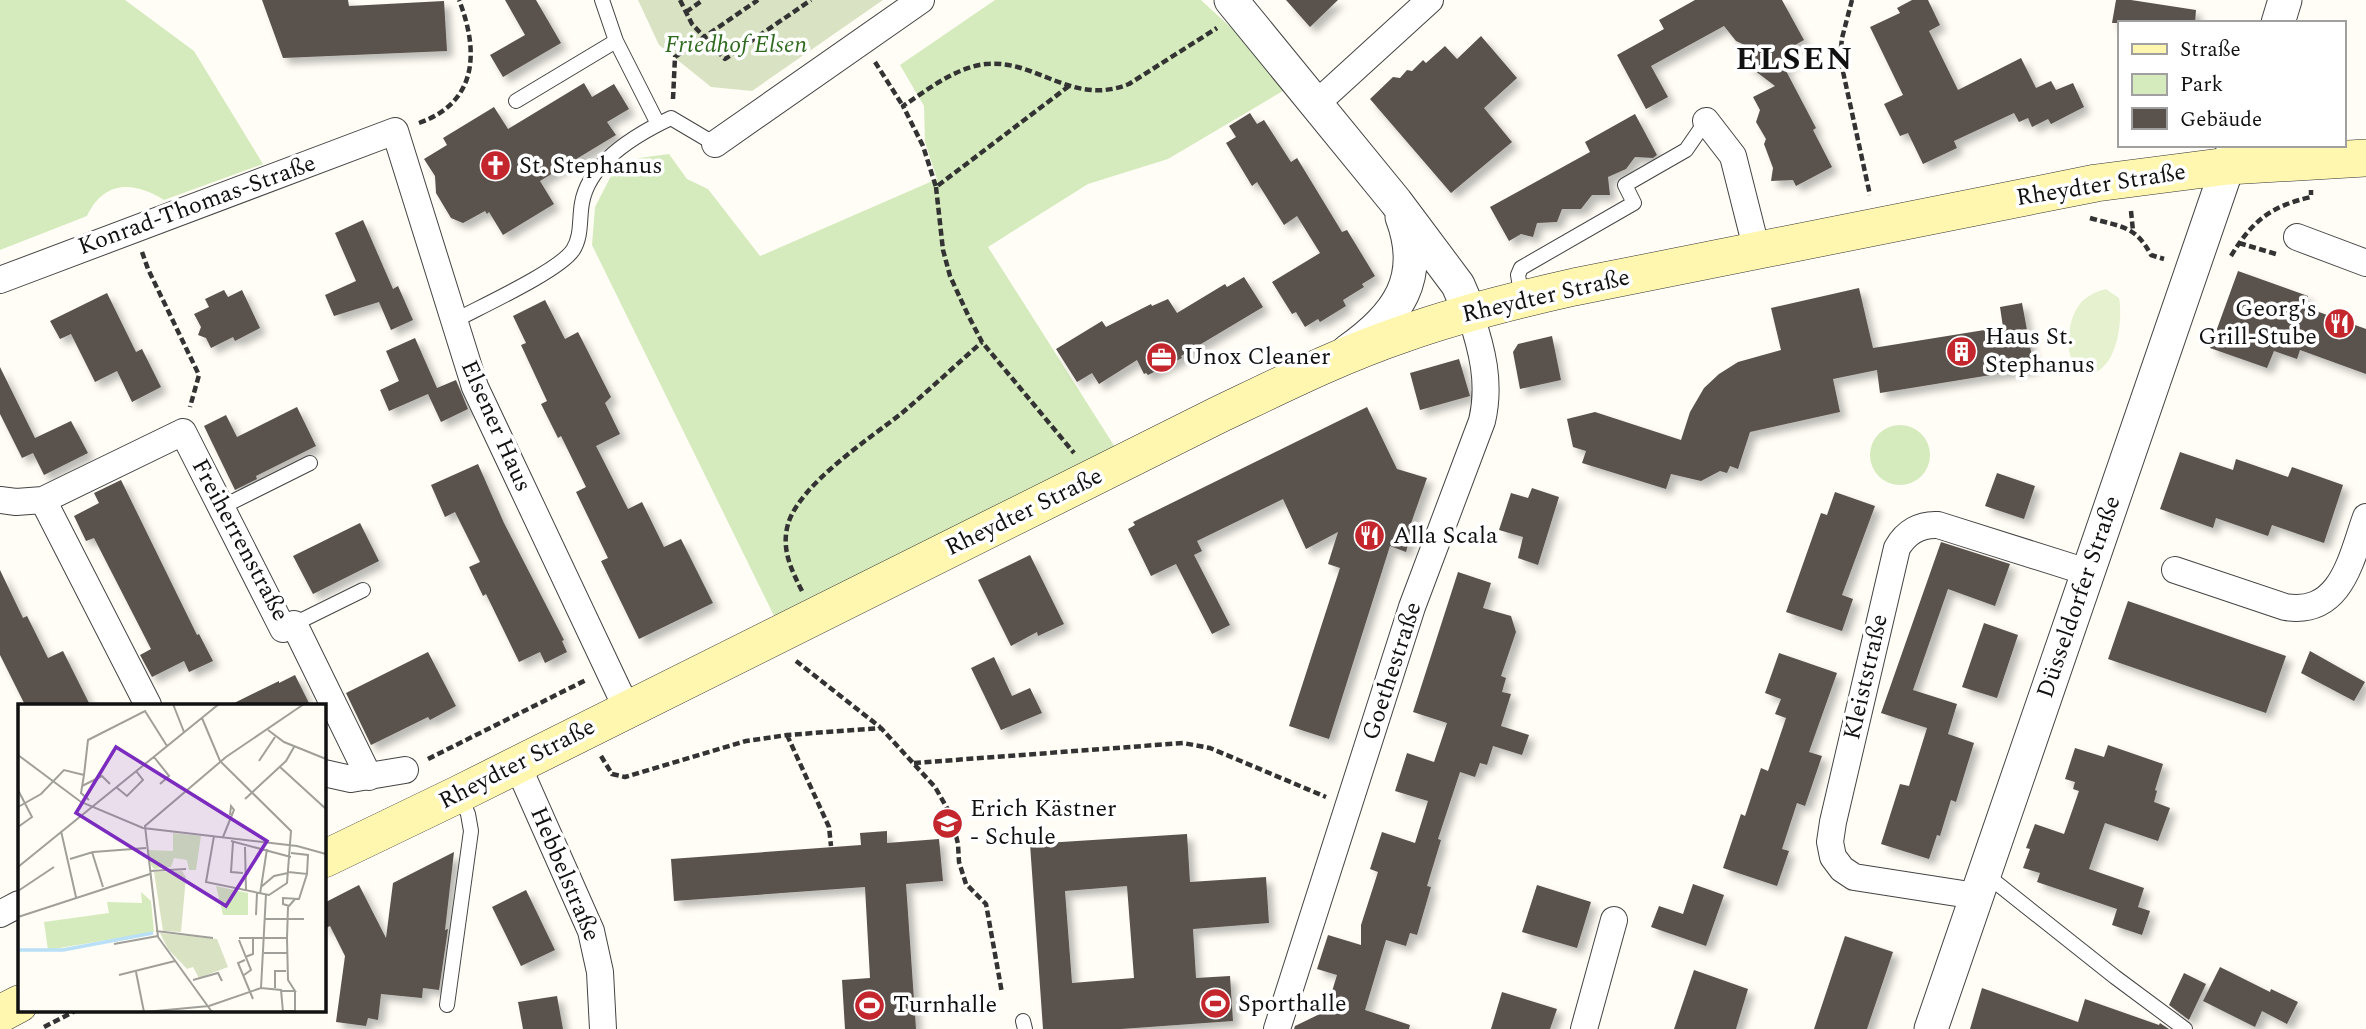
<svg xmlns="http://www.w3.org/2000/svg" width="2366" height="1029" viewBox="0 0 2366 1029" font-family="Spectral,serif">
  <defs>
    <filter id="shadow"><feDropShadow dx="6" dy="6" stdDeviation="3.5" flood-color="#0004"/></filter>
  </defs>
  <rect width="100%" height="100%" fill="#fffdf5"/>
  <path fill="#d5ebbd" d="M0,0H125L194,51L263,164L164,200C134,181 104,180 87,216L0,250Z
    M995,0H1201L1293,85L1168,159L1088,184L988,247L1120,455L779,626L592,245L595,207L611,176L639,158L669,154L687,179L708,189L760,256L937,179L925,142L924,106L900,65Z
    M1870 455a30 30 0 1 1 60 0a30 30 0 1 1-60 0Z"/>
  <path fill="#d9e3c4" d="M638,0H883L752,91L711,87L659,45Z"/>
  <path fill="#e6f2cf" d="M2106,289L2119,298C2123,319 2118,362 2096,372C2091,375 2085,376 2080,372C2064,359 2067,326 2076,310C2082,298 2094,292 2106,289Z"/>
  <path fill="#5a524d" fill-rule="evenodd" filter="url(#shadow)" d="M262,0H348L349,6L444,1L447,51L283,58Z
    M505,0H536L561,43L503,77L490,55L525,35Z
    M1286,0H1338L1310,27Z
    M1695,0H1782L1804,40L1788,49L1795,61L1784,67L1816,128L1813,130L1832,167L1796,186L1793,180L1771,181L1773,168L1764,144L1766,139L1756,122L1760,110L1753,97L1775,86L1746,64L1749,47L1736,41L1724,26L1651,66L1668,97L1646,109L1617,55L1664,29L1659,20Z
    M1912,0H1928L1940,25L1929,31L1958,90L2021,58L2036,88L2051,81L2056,90L2073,83L2084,107L2051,124L2048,119L2032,127L2028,118L2019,122L2014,113L1954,141L1957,148L1923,164L1908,133L1900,136L1884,104L1903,95L1870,27L1900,13L1897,8Z
    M2116,0H2131L2196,10L2195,23H2112Z
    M1481,36L1517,78L1484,108L1512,142L1451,193L1370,99L1393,77L1400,78L1407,70L1412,71L1423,60L1426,63L1445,46L1457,59Z
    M584,83L592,97L614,84L629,109L607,122L616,135L540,181L554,204L503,235L489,212L487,214L485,211L463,223L451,218L436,193L435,176L424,159L447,145L443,138L494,107L508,129Z
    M1250,113L1257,124L1264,120L1291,162L1297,158L1342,232L1347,230L1375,276L1362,284L1364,287L1343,300L1346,306L1320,322L1318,319L1305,327L1296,312L1292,314L1272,282L1320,253L1297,216L1284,225L1257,182L1252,186L1226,143L1236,137L1229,126Z
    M1635,114L1657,155L1653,158L1635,157L1626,169L1608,177L1610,195H1592L1581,209H1562L1557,222L1537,223L1533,237L1521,234L1509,241L1490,207L1590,152L1585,142Z
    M363,220L393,289L398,286L413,320L391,330L379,302L334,316L325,295L356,281L335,233Z
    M2238,271L2308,296L2305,307L2366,329V374L2300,350L2297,359L2274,351L2267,368L2210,348Z
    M1244,277L1263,307L1181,356L1182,358L1148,375L1146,373L1144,374L1137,360L1099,384L1092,373L1077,382L1056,349L1102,321L1106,327L1151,304L1152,306L1168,299L1177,313L1225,284L1227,287Z
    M1859,288L1873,348L2003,327L2000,307L2022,303L2034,368L1880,393L1877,370L1833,379L1840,412L1750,432L1738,469L1730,466L1727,473L1720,471L1701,481L1671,474L1666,489L1582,463L1586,451L1573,447L1567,419L1595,412L1681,440L1690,412L1704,388L1719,374L1738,362L1781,350L1771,308Z
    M224,290L228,297L242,290L260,328L235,341L233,337L211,348L206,338L198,335L201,327L194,314L209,307L205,299Z
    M107,293L136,352L142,349L161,387L132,402L117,371L95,382L71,334L60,339L50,321Z
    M545,300L565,339L578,332L611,397L605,403L620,434L596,446L628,509L642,502L664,547L681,539L713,603L639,639L601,561L608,558L576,492L586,487L561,436L558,438L541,404L547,401L521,345L526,343L513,316Z
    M1552,336L1561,380L1520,389L1513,352L1518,344Z
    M415,338L437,388L456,380L468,409L441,422L428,394L389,411L380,390L399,381L386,351Z
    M1459,359L1470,396L1420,410L1410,373Z
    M0,367L35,438L71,421L88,453L44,475L33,453L22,458L0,414Z
    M297,407L316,446L256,476L257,479L235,490L204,426L226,415L237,437Z
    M1367,407L1397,469L1427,478L1409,529L1412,530L1406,552L1390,546L1329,739L1289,726L1340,568L1328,564L1338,532L1306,549L1283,499L1197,541L1202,551L1194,555L1230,625L1212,634L1176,564L1151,576L1128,529L1135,525L1133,522Z
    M2180,452L2233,470L2236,459L2288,477L2292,467L2343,485L2324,543L2272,525L2268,536L2216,518L2213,528L2160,509Z
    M478,464L504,523L564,640L562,641L567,652L545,663L540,652L519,662L486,594L483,596L469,567L480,562L455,512L445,517L431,485Z
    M1997,473L2035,486L2024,519L1985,506Z
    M121,480L197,635L199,634L213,661L189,672L184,661L152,677L140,655L151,649L94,538L86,541L74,516L99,503L94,493Z
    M1532,488L1559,497L1538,565L1518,558L1523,537L1499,530L1511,493L1528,498Z
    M1835,492L1875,506L1842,595L1853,599L1842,631L1786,612L1821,513L1827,515Z
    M360,523L379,561L313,594L293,556Z
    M1941,542L2010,564L1995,606L1948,589L1913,690L1957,704L1948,734L1974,743L1956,802L1951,800L1940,836L1937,835L1929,859L1881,844L1900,784L1909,786L1927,728L1881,713Z
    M1030,555L1064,624L1038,636L1037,632L1011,646L978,580Z
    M0,570L23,618L27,616L48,658L63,651L90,705H25L0,655Z
    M1458,572L1491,583L1483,608L1511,616L1516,632L1501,676L1506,678L1502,692L1511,694L1501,726L1529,735L1522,755L1493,746L1487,765L1480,763L1475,777L1460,772L1438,839L1441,840L1427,886L1431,887L1417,935L1410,933L1406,946L1386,940L1365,1010L1410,1025L1409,1029H1294L1295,1026L1326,1011L1337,975L1317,969L1328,935L1361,945V925L1378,872L1370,869L1382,832L1415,843L1428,801L1395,791L1407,753L1434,762L1447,723L1413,712Z
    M2128,601L2286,656L2266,713L2108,659Z
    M1984,623L2018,635L1997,698L1962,687Z
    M2310,651L2365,682L2354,701L2301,673Z
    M428,652L456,706L430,720L428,717L371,745L346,693Z
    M1779,653L1837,673L1809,752L1822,756L1805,806L1797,803L1782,849L1789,851L1777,886L1723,868L1741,814L1745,816L1761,768L1768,771L1786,718L1775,714L1781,699L1765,693Z
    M994,657L1012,696L1030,688L1042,713L1001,730L971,668Z
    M295,675L310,705H230L279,681V683Z
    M2108,745L2163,764L2155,790L2157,791L2154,802L2170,808L2158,841L2105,823L2089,869L2144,888L2138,907L2150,911L2142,935L2112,925L2117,909L2037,882L2040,873L2023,868L2030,849L2026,848L2035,824L2064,834L2079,791L2073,789L2075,782L2065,779L2075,748L2104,757Z
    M887,831V843L939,839L943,881L906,884L916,1029H845L842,980L870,978L865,887L674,901L671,859L861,845L860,833Z
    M1187,834L1190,882L1266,877L1269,923L1193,929L1196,978L1230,976L1233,1021L1121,1029H1043L1030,844ZM1127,886L1134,978L1072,983L1065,891Z
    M454,852L445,930L448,929L439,990L423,988L422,998L381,994L378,1020L368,1018L366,1026L336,1022L345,956L330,926L324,929V903L359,885L386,938L393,883Z
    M1693,884L1724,895L1706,946L1651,927L1659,906L1683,914Z
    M1537,885L1591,902L1577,948L1522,932Z
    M526,890L555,950L521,966L492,907Z
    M1845,936L1893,952L1867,1029H1814Z
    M2220,967L2270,992L2271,989L2298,1002L2287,1024L2262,1011L2255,1027L2203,1001Z
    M1694,970L1748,989L1736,1029H1674Z
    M2184,973L2206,984L2189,1020L2169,1005Z
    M1982,988L2078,1022L2085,999L2159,1025L2160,1023L2169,1029H1970Z
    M1502,992L1557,1009L1550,1029H1491Z
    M557,996L563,1029H523L518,1002Z"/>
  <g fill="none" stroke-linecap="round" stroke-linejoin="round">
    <defs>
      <path id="service" d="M602,0L616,41L658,124
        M516,101L616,41
        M1522,298L1518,275L1521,268L1634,203L1625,185L1686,150L1706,121
        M454,321C480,307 559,271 573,250C582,236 579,219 582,203C589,162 637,134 671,118L715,144
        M222,507L310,463
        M294,624L363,590
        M1984,873L2115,977L2185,1029
        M447,1005L471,831L468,814L459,794
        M1023,1021L1025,1029"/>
      <path id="minor" d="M1317,103L1430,0
        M1706,121L1733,156L1757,251
        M715,144L921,0
        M2297,237L2366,263
        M0,280L395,131L475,387L627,709
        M0,500L16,502L43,500L148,705
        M43,500L183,432L283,629L294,624L369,777
        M2175,570L2285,607C2342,616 2351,558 2366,517
        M517,764L591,931L600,972L603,1029
        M324,773L351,779L405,770
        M1976,896L1854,877L1842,869L1833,857L1830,842L1833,822L1897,548C1906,532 1920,524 1938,525L2087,572
        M0,914L19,904
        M1277,1029L1412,607L1482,421C1491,383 1482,349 1470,313
        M1584,1029L1614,920"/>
      <path id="tertiary" d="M1231,0L1396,202L1458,285L1470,313
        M2278,23L2285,0
        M1348,351C1398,316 1425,278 1402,217
        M1931,1029L2235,145"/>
      <path id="secondary" d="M324,859L459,794L1216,416C1277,387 1338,356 1403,334C1459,314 1516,300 1574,287L2096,183L2228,166L2366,158
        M0,1014L19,1004"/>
    </defs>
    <use href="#service" stroke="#444" stroke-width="16"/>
    <use href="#minor" stroke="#444" stroke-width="28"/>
    <use href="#tertiary" stroke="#444" stroke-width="35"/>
    <use href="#secondary" stroke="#333" stroke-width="38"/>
    <path stroke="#333" stroke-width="4.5" stroke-dasharray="7 3.5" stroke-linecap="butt" d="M680,0L692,24L725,59L811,0
      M1852,0L1842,38L1840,58L1870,195
      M686,12L703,0
      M875,62L903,106
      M1069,86L936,187L923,146L903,106C927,90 956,67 986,64C1037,59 1072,107 1129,84L1217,28
      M673,99L675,57L758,0
      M419,123C478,102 479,51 459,0
      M936,187L943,250L950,276L968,315L982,342L1074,453
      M2131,211L2133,231
      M2090,218C2121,227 2135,225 2151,255L2164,259
      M2239,243L2276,254
      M142,252L148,269L199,375L190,407
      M2231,256C2252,221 2271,206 2311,197V190
      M802,591C791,569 781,549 788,524C800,484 869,439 902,413C929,390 956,365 982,342
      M796,661L880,727
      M787,735L829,827L831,846
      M601,756L612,774L625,777L746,741L787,735L881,728L935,787L951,815L958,844L959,862L966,884L986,904L1002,993
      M428,759L586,680
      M914,763L1183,743L1210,748L1326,797
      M44,1027L77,1010"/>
    <use href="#service" stroke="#fff" stroke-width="14"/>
    <use href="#minor" stroke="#fff" stroke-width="26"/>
    <use href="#tertiary" stroke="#fff" stroke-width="33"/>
    <use href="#secondary" stroke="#fff6b0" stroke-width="37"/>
  </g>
  <defs>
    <symbol id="church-disc" viewBox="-11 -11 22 22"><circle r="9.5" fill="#c4262e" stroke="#fff"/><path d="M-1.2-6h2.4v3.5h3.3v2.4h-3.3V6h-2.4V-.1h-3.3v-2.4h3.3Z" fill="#fff"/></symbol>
    <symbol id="restaurant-disc" viewBox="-11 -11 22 22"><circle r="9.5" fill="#c4262e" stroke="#fff"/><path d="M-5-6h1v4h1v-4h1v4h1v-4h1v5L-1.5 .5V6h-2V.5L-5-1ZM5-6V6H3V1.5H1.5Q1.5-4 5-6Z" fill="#fff"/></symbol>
    <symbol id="building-disc" viewBox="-11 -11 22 22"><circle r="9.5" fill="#c4262e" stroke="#fff"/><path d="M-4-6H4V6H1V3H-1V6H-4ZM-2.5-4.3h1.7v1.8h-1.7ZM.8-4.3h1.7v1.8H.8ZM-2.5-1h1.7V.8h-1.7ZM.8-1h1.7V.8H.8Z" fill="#fff"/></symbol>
    <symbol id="office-disc" viewBox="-11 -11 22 22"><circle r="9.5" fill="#c4262e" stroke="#fff"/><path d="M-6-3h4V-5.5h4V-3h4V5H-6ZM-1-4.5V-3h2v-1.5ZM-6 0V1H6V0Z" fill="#fff"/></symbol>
    <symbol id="school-disc" viewBox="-11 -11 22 22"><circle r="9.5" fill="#c4262e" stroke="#fff"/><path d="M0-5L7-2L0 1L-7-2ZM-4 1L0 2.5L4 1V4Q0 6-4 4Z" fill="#fff"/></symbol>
    <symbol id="stadium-disc" viewBox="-11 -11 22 22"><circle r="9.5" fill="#c4262e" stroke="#fff"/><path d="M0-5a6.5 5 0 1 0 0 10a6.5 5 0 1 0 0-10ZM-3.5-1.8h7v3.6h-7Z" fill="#fff"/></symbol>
  </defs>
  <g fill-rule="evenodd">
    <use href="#church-disc" x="478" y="148" width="35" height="35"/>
    <use href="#restaurant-disc" x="2322" y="306" width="35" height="35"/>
    <use href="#building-disc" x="1944" y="334" width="35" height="35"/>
    <use href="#office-disc" x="1144" y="340" width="35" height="35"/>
    <use href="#restaurant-disc" x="1352" y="518" width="35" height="35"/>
    <use href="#school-disc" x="930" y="806" width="35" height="35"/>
    <use href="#stadium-disc" x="1198" y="986" width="35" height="35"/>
    <use href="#stadium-disc" x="852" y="988" width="35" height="35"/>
  </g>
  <g text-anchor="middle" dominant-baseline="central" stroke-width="7" stroke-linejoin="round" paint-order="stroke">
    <g font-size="24" font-style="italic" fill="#2f6b1f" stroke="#fff">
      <text x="736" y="45">Friedhof Elsen</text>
    </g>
    <g font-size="24" fill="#111" stroke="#fff" text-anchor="start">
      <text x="519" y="166">St. Stephanus</text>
      <text x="2317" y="309" text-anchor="end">Georg's<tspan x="2317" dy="28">Grill-Stube</tspan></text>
      <text x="1985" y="337">Haus St.<tspan x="1985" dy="28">Stephanus</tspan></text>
      <text x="1184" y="357">Unox Cleaner</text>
      <text x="1393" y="536">Alla Scala</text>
      <text x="970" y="809">Erich Kästner<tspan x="970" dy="28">- Schule</tspan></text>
      <text x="1238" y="1004">Sporthalle</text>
      <text x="893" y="1005">Turnhalle</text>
    </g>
    <g font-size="24" fill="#111" stroke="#fff">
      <text transform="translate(2101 185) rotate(-9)">Rheydter Straße</text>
      <text transform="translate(197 205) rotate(-20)">Konrad-Thomas-Straße</text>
      <text transform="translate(1546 296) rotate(-13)">Rheydter Straße</text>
      <text transform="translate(496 426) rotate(66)">Elsener Haus</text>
      <text transform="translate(1024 512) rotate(-26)">Rheydter Straße</text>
      <text transform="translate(240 540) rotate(62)">Freiherrenstraße</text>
      <text transform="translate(2079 597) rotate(-71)">Düsseldorfer Straße</text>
      <text transform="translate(1392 671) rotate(-72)">Goethestraße</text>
      <text transform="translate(1866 677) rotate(-77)">Kleiststraße</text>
      <text transform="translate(517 764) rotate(-27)">Rheydter Straße</text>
      <text transform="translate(565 874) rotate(67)">Hebbelstraße</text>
    </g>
    <g font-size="32" font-weight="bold" letter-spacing="2" fill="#111" stroke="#fff">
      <text x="1795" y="59">ELSEN</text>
    </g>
  </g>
  <g transform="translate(18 704)">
    <rect width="308" height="308" fill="#fffdf5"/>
    <path d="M155,129L183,132L178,166H171L169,156L156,154L153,163L136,165L133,161L129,146L155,147ZM198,182L230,189V211H205ZM123,188L133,197L136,228L30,246L26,218L91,209L89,198L124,199Z" fill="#d5ebbd"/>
    <path d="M164,167L168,173L163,228L145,227L136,168ZM142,229L199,235L210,263L181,274L175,263L169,265L150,245Z" fill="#d9e3c4"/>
    <path fill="none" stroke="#b9e0f7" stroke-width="3.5" d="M0,246H45L135,229"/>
    <path fill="none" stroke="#a09f9a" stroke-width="2" d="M155,0L166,28M184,14L202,57L273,127L269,179L251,191L188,178L196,132M250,26L266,38L308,55M0,51L63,98L125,124L279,142L308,150M136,53L151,72L142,80M241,57L257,33M262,63L308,105M66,71L70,36L127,7L149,42M64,82L84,72L92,80M98,83L109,92L125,76L118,67M0,86L14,113L0,123M227,95L268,57L276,43M0,103L23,90L46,66L66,71L63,89L71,96M43,127L58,193M205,133L216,106L213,102L212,111M213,137L273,153M215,138L213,168L225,169M227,143L228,187M74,148L85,183M52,155L75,148L128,144M0,163L201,0M132,167L168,165M270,168L289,170L290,151L273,149M243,183L256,172L270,169M0,187L36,163M242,190L249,145M277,195L271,202L265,200V194L281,195L289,170M238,211L239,189M0,213L132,170M247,215H286M138,227L195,234M221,234H269L270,276L277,287H264M269,234L270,203M221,236L233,266L226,271M96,240L140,232M246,249H269M227,253L235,250V234M227,256L220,259L235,295M118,268L126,308M101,271L157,257M175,276L200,269L204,277M243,284L248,190M257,284V267H268M265,307H277V287M127,308L191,302L243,284L263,286L265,308M194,308L140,233L127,122L208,53L286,0"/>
    <path fill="#7b2cbf" fill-opacity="0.15" stroke="#7b2cbf" stroke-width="3.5" d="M98,43L249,137L208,202L58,109Z"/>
    <rect width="308" height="308" fill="none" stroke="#111" stroke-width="3.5"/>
  </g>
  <rect x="2118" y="21" width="228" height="126" fill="#ffffff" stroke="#a0a0a0" stroke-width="2"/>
  <rect x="2132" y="44" width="35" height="10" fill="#fff6b0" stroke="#a0a0a0" stroke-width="2"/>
  <text x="2180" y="56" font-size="21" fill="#111111">Straße</text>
  <rect x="2132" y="74" width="35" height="21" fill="#d5ebbd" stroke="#a0a0a0" stroke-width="2"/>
  <text x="2180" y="91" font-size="21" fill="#111111">Park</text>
  <rect x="2132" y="108" width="35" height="21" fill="#5a524d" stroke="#a0a0a0" stroke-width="2"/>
  <text x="2180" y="126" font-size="21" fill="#111111">Gebäude</text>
</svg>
